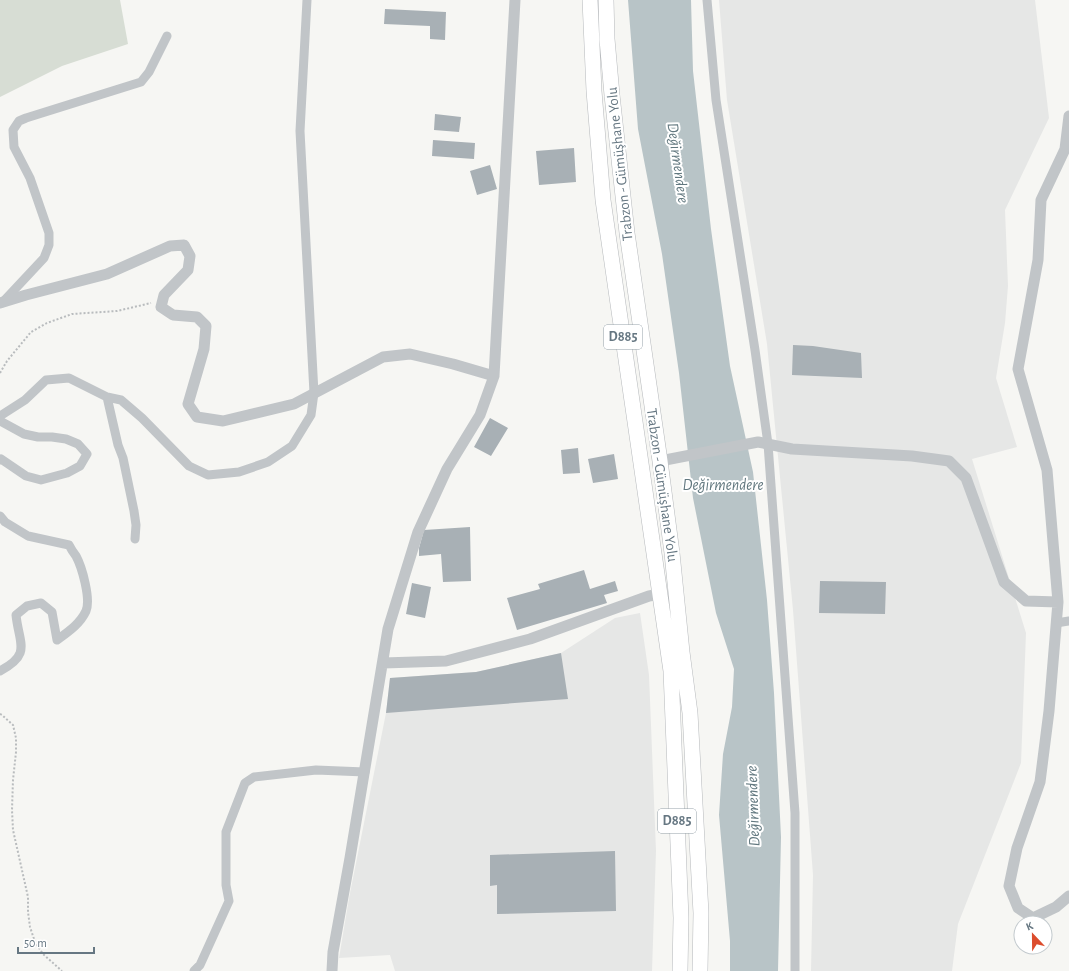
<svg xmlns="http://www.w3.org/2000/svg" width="1069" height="971" viewBox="0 0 1069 971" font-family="'Alegreya Sans',sans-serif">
  <rect width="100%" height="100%" fill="#f6f6f3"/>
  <path fill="#e6e7e6" d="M719,0H1035L1049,118L1005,210L1008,286L1005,323L996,378L1017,447L972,459L1026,633L1021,763L958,924L952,971H811L813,875L793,610L767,344L727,100Z
    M640,613L649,675L656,851L652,971H395L390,955L339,958L349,898L386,713L390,678L476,672L561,653L615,618Z"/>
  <path fill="#d7ddd4" d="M0,0H120L128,44L62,66L0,97Z"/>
  <path fill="#b8c4c7" d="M628,0H691L693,71L711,229L730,366L753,472L767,600L774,693L781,837L778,971H730V941L719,815L723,754L732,707L734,669L716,613L693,498L679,373L662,254L638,129Z"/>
  <path fill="#a8b0b5" d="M385,9L446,12L445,40L430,39V26L384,24Z
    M435,114L461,117L459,132L434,130Z
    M433,140L475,143L474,159L432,156Z
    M574,148L576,182L539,185L536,151Z
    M490,165L497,189L477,195L470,171Z
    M793,345L813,346L861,353L862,378L792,375Z
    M490,418L508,428L491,456L474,447Z
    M578,448L580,473L563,474L561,450Z
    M614,454L618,479L593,483L588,459Z
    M470,527L471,581L443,582L441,554L419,556V548L424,530Z
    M584,570L590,589L615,581L618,591L604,595L607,603L517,630L507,598L540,589L538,584Z
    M820,581L886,582L885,614L819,613Z
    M412,583L431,587L425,618L406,614Z
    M561,653L568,699L386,713L390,678L476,672Z
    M615,851L616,911L497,914V885L490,886V855Z"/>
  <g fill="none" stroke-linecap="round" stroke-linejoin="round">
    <defs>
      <path id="trunk" d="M590,0L594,91L603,200L671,671L681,918L680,971
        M606,0L607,39L612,95L627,233L660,461L672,553L682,652L690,713L701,913L700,971"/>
    </defs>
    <use href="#trunk" stroke="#b6b9bc" stroke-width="16"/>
    <path stroke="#b9bcbe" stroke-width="2" stroke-dasharray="2 2" stroke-linecap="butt" d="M0,373L7,361L31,332L47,323L72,314L117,311L151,303
      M0,714L2,715L13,725L16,738V752L13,780L12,810L13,830L28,897V912L30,927L35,942L43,954L62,971"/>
    <path stroke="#c1c5c8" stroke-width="9" d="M707,0L716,100L755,350L768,444L795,813V971
      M2,303L44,258L49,245V233L30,178L14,147L13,130L19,121L26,118L141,82L149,72L167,36
      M107,397L118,445L123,458L134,511L136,525L135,539
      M0,416L25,400L46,380L69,378L107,397L121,400L142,418L189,466L208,475L239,472L268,462L292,446L311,415L314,393L300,131L307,0
      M0,421L24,434L38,437H52L66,439L78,444L87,454L80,466L67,473L41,480L26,476L1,459L0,460
      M0,516L5,522L28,536L69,545C71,549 73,552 76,556C82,567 91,599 86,611C80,624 68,632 57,640L52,612L41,603L27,606L16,615C19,644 32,654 0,671
      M1056,623L1069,621
      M194,971L200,965L229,901L226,885V832L245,783L254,777L316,770L365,772"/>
    <path stroke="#c1c5c8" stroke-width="11" d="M1069,116L1065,149L1041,200L1038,260L1018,369L1047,470L1058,602L1049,711L1040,782L1017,848L1009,886L1018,908L1033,918L1056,907L1069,896
      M0,303L26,295L107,274L170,246L184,245L190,256L188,270L164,295L161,307L173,315L197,317L206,326L204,349L188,404L197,417L223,421L294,404L383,357L410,354L453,364L494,376
      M660,461L758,442L792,449L912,456L949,461L966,478L1004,582L1026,601L1058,602
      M383,663L446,661L530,639L649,596L660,594
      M332,971L333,952L350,858L388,629L418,532L447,469L480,415L494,376L515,0"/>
    <use href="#trunk" stroke="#fff" stroke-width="15"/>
  </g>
  <g text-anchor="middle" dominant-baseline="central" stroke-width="4" stroke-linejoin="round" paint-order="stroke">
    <g fill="#fff" stroke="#94a0a8" stroke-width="1">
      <rect x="604" y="325" width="38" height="24" rx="3"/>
      <rect x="658" y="809" width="38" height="24" rx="3"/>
    </g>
    <g font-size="14" font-weight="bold" fill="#667782">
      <text x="623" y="337">D885</text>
      <text x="677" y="821">D885</text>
    </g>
    <g font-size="15" fill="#667782" stroke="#fff">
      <text transform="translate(620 164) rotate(-96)">Trabzon - Gümüşhane Yolu</text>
      <text transform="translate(662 485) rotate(82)">Trabzon - Gümüşhane Yolu</text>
    </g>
    <g font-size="16" font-style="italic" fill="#62787f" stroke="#fff">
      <text transform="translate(678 163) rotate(82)">Değirmendere</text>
      <text x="723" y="485">Değirmendere</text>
      <text transform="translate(753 806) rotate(-92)">Değirmendere</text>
    </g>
  </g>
  <g transform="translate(1033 935) rotate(338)"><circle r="19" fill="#ffffff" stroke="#c2c9cd"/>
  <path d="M0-3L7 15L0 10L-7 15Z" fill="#dc4d2d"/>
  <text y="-6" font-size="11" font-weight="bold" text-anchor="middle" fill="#667782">K</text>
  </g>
  <path d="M18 947v6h76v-6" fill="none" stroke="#667782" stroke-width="2"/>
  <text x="24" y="947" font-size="12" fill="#667782" stroke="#ffffff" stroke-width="3" paint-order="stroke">50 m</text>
</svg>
